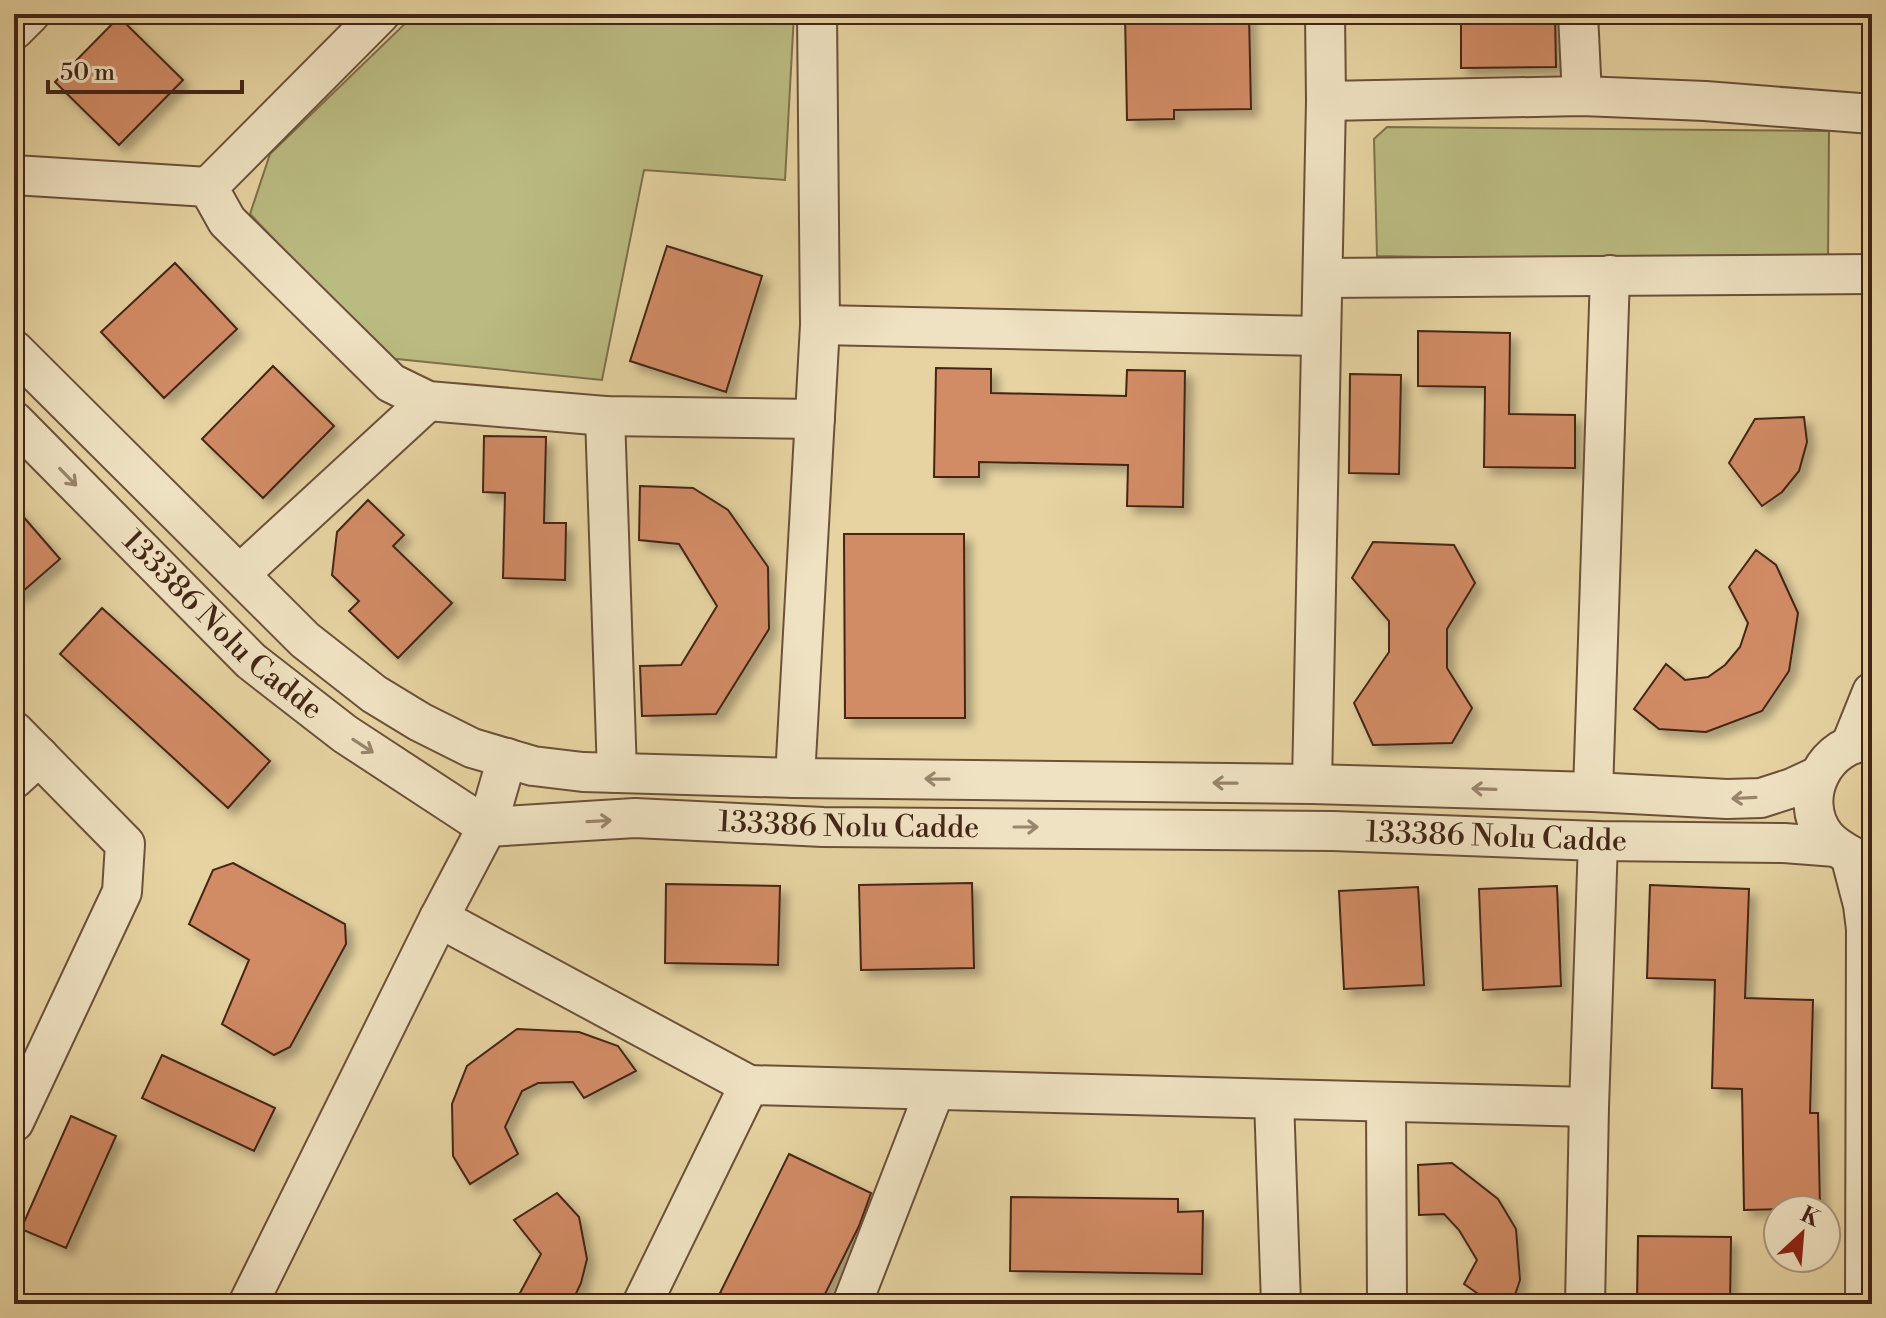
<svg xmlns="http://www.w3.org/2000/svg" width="1886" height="1318" viewBox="0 0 1886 1318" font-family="'Libre Bodoni',serif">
  <defs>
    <filter id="shadow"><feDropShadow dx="7" dy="7" stdDeviation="4" flood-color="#0004"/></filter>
  </defs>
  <rect width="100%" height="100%" fill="#e6d3a1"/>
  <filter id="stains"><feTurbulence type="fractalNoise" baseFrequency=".0025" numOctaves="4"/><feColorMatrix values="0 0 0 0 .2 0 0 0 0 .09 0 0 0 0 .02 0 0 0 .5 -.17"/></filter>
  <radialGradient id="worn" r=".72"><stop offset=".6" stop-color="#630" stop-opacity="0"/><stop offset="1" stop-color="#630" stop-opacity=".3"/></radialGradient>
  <path fill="#babb81" stroke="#7f704c" stroke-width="2" d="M415,14H794L785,180L644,170L602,380L387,358L250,214L270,154Z
    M1387,127L1829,131L1828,264L1377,256L1374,139Z"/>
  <path fill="#d18b65" stroke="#442518" stroke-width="2" filter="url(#shadow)" d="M1125,14H1249L1251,109L1174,110V119L1127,120Z
    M1461,14H1555L1556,67L1461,68Z
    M119,17L183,80L119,145L55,82Z
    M667,246L762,276L726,392L630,361Z
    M175,263L237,329L164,398L101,332Z
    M1418,331L1510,333L1509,414L1575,415V468L1484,467L1485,387L1418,386Z
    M273,366L334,426L263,498L202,439Z
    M936,368L991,369V393L1126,396L1127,370L1185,371L1183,507L1127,506L1128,465L979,462V477H934Z
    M1350,374L1401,375L1399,474L1349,473Z
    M1804,417L1807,442L1799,471L1782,492L1762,506L1729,463L1755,419Z
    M484,436L546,437L544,523H566L565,580L503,578L505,493L483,492Z
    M640,486L693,488L728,510L768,567L769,629L716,714L642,716L640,666L681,665L717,606L679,544L639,540Z
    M368,500L404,535L393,546L452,603L398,658L349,611L359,601L332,575L337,532Z
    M14,506L60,559L14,599Z
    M844,534H964L965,718H845Z
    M1373,542L1454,545L1475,583L1447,629V668L1472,708L1452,743L1373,745L1354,703L1389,652V621L1352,578Z
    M1756,550L1776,565L1798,613L1789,671L1762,711L1706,732L1659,729L1634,709L1666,664L1685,680L1708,677L1725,665L1740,647L1748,623L1729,587Z
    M102,608L270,761L228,808L60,654Z
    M233,863L345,924L346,944L290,1047L274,1055L222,1024L249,960L189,924L213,870Z
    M972,883L974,968L861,970L859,885Z
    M666,884L780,886L778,965L665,963Z
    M1650,885L1749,889L1745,998L1813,1000L1810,1113H1818L1820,1208L1744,1210L1742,1089L1712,1088L1715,980L1647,978Z
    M1557,886L1561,986L1483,990L1479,889Z
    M1418,887L1424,985L1344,989L1339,891Z
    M517,1029L579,1032L618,1046L636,1071L584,1098L573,1082L538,1083L522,1091L505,1127L518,1154L470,1184L453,1156L452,1104L467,1066Z
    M162,1055L275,1108L254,1151L142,1098Z
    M71,1116L116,1136L66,1248L21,1229Z
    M789,1154L871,1193L859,1226L820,1304H742L720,1293Z
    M1452,1163L1498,1199L1516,1229L1520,1280L1512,1304H1493L1464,1284L1477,1260L1459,1230L1444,1214L1419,1215L1418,1165Z
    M557,1193L579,1217L587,1259L581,1283L571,1304H514L541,1254L514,1220Z
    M1011,1197L1178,1199V1212L1203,1211L1202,1274L1010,1271Z
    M1638,1236L1731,1237L1730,1304H1637Z"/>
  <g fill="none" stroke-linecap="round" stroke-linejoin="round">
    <defs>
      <g id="minor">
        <path d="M380,14L208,187L227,221L391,383L428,401L605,416L815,419"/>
        <path d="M1325,14L1326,101L1582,96L1705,101L1872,114"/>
        <path d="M1578,14L1582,96"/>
        <path d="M14,30L30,14"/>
        <path d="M14,175L208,187"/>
        <path d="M1323,278L1872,274"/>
        <path d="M820,325L1321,336"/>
        <path d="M14,350L305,640L374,694L420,722L472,748L533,766L583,772L795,778L1312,784L1593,792L1727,799L1761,798L1792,788L1818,776"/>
        <path d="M605,416L617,773"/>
        <path id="s1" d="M14,421L251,661L345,734L487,827L635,818L823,827L1333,831L1598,841L1784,843L1836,847"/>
        <path d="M240,574L428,401"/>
        <path d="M14,731L125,844L122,892L14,1122"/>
        <path d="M1851,744L1872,692"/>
        <path d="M795,778L820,325L817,14"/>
        <path d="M14,779L39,756"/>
        <path d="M1312,784L1326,101"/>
        <path d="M1593,792L1610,275"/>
        <path d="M1850,855L1863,905L1866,929L1865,1304"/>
        <path d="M1850,855C1841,850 1832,845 1825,836C1796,798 1825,741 1872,741"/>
        <path d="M439,918L749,1085L642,1304"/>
        <path d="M749,1085L1589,1107L1598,841"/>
        <path d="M1274,1099L1281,1304"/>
        <path d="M1386,1102L1387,1304"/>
        <path d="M248,1304L439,918L487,827L507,758"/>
        <path d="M852,1304L935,1090"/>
        <path d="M1585,1304L1589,1107"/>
      </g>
    </defs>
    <use href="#minor" stroke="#6c503a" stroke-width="42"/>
    <use href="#minor" stroke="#efe2c2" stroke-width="38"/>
  </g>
  <defs><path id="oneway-shaft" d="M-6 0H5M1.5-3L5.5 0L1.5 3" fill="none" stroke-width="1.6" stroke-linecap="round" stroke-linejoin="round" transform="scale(2)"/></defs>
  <g stroke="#9a846d">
    <use href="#oneway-shaft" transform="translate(68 477) rotate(46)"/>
    <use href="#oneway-shaft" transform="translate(363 746) rotate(33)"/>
    <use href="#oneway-shaft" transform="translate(937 779) rotate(-179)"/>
    <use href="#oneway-shaft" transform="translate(1225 783) rotate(-179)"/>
    <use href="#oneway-shaft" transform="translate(1484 789) rotate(-178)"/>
    <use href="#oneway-shaft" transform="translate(1744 798) rotate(177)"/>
    <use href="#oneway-shaft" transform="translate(599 821) rotate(-3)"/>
    <use href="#oneway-shaft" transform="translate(1026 827)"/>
  </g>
  <g text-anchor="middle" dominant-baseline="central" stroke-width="7" stroke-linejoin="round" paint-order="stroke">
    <g font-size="30" fill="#442518" stroke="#efe2c2">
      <text stroke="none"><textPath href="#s1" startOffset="292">133386 Nolu Cadde</textPath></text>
      <text stroke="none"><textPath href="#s1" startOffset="988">133386 Nolu Cadde</textPath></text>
      <text stroke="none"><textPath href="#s1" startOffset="1636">133386 Nolu Cadde</textPath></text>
    </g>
  </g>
  <rect width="1886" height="1318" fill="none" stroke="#e6d3a1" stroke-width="48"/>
  <rect x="16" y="16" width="1854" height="1286" fill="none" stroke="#442518" stroke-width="4"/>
  <rect x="24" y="24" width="1838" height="1270" fill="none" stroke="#442518" stroke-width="2"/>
  <g transform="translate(1802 1234) rotate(26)"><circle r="38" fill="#efe2c2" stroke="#ab967e" stroke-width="2"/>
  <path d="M0-6L14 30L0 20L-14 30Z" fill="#8f2418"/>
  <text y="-12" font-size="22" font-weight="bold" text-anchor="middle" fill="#442518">K</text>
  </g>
  <path d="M48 80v12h194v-12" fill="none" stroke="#442518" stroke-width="4"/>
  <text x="60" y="80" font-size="24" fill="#442518" stroke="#efe2c2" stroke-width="6" paint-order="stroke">50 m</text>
  <rect width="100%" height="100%" filter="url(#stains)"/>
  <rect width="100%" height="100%" fill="url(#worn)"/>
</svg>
